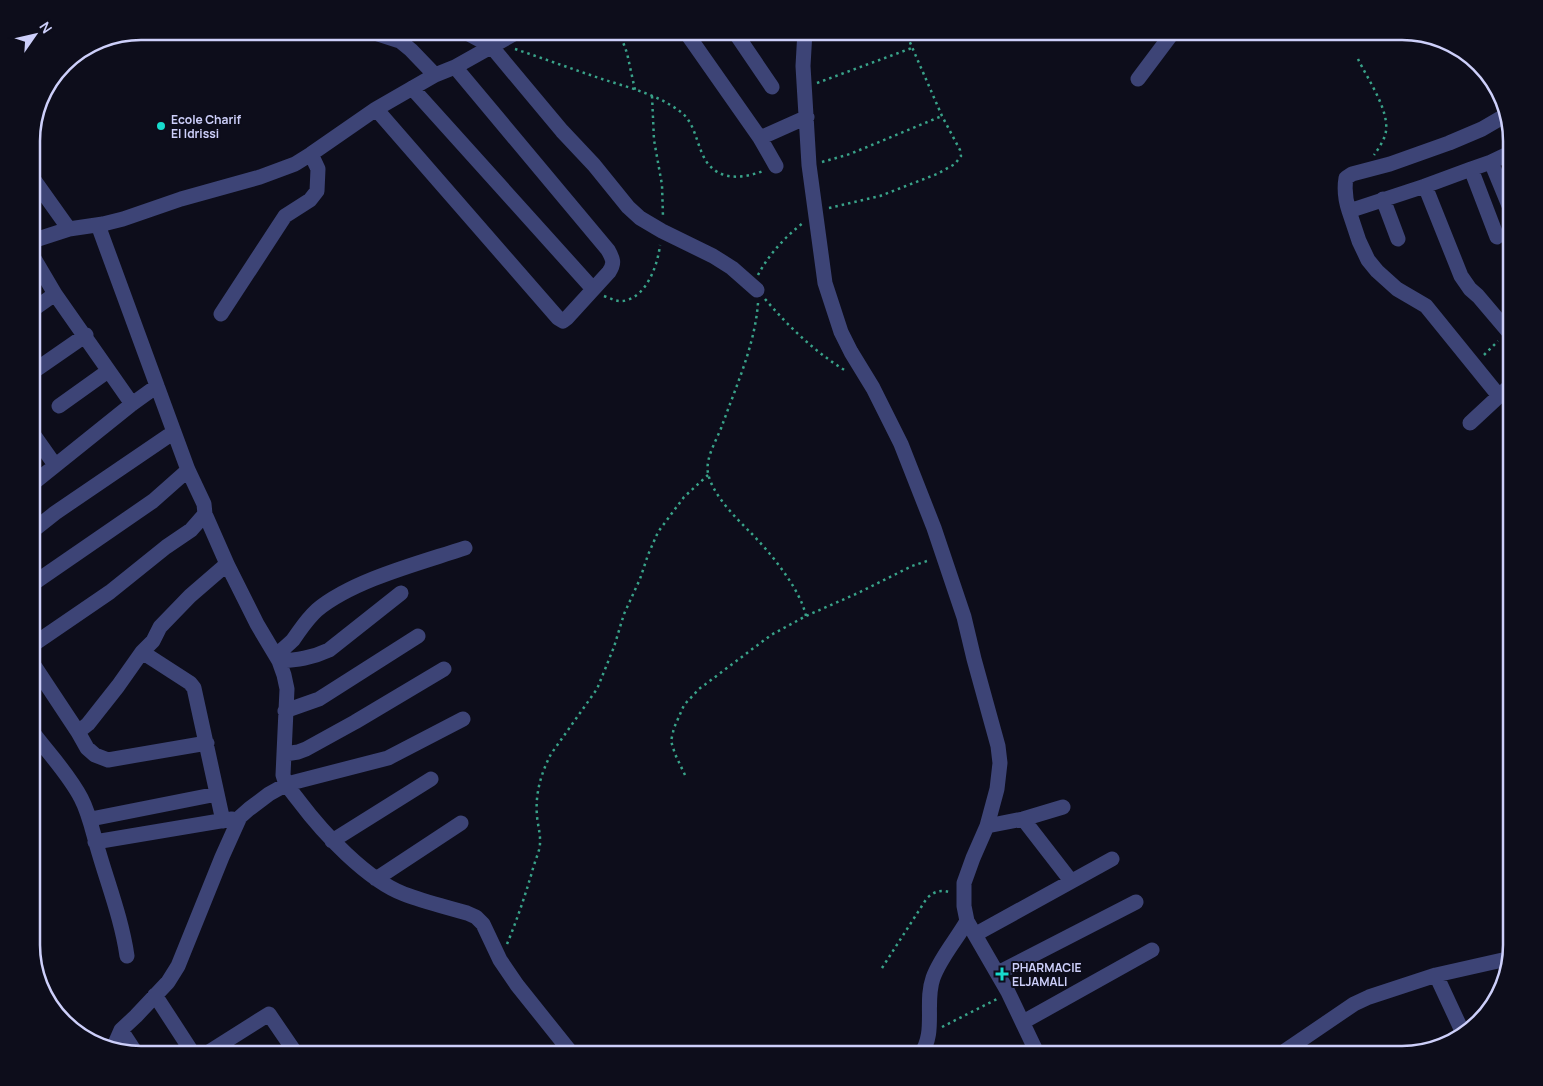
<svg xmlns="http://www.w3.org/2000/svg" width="1543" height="1086" viewBox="0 0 1543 1086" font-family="Manrope,sans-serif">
  <rect width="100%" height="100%" fill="#0d0d1b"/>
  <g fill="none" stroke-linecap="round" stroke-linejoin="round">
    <path stroke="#39a289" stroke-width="2.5" stroke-dasharray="2.5 4" stroke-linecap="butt" d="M619,31L627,53L635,90
      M515,49C545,59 575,70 605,80C631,88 661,96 682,113C694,123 696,140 702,153C713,181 740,180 763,171
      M1358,59C1367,78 1389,109 1386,131C1385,139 1379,148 1374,155
      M817,83L912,48
      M652,96L654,140L662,185L663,217
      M822,162L850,154L942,116
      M829,208L880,196L937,174L955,164L961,156L960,150L942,116L905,31
      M758,275C769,254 785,237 803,223
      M604,296C612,299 619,303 627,300C648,294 658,263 660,245
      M765,299C789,327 815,352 846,371
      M758,303C755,344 737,384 723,423C718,438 705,457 708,473C712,494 735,517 749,531C769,551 800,588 806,616
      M1484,355L1498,341
      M685,775L675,754L671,741L674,728L684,705L699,689L771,635L806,616L858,593L912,566L930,560
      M507,944C517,920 525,896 532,872C534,864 537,857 539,850C542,838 538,828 537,816C535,794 541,773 551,754L597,689L614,647L624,614L640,579L648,555L658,532L684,497L708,475
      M882,968L927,898C935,891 941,889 952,893
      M942,1027L997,999"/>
    <path stroke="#3d4476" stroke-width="15" d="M369,31L400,41L411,50L435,75
      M463,31L491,46L562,131L594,165L628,207L640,218L662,231L713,256L732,268L757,290
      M685,31L760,138
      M734,31L772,87
      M805,31L803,66L809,165L825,283L841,332L851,352L873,388L901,444L934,528L964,617L974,659L998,746L1000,763L997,789L987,826L973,858L964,883V906L967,921L1008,992L1038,1055
      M1138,79L1174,31
      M412,88L593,289
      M376,109L558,318L563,321L567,318L609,272C615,263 613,259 608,250L455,67
      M1512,152L1491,162L1512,213
      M1491,162L1471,169L1497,237
      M776,166L760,138L807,117
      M1471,169L1425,186L1349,211L1359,241L1368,260L1377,271L1397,289L1426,306L1499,396
      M32,177L69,229
      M1425,186L1461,276L1470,289L1478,296L1512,336
      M1383,199L1398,239
      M1349,211C1345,199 1344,190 1346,178L1352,174L1390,164L1449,143L1482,129L1506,115
      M98,225L174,432L188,470L204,504L205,514L227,564L257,624L279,661L284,675L287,689L283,775C285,785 293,793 299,801C323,833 367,880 404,894C425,902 447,907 467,913L476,917L483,924L500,960L517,985L573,1055
      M32,241L69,229L103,224L123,219L181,199L260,177L295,164L311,154L376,109L435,75L455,67L519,31
      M32,255L55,294L132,404
      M31,311L55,294
      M221,314L285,216L310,200L317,191L318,169L311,154
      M34,371L86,335
      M59,406L108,371
      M1470,423L1512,384
      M31,431L55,465
      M31,485L132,404L157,386
      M31,532L55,513L174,432
      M31,585L153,501L188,470
      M31,646L110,592L166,547L191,530L205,514
      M142,652L190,683L194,688L223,821
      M276,655C282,650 288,645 293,640C301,629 306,620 317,610C353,580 420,563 465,548
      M31,661L78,732L87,748L95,755L108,760L207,743
      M279,661C297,660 312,658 329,650L401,593
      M285,711L319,699L418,636
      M31,730C48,753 68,773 81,798C90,815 93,834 99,853C109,887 122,921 127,956
      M78,732L88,724L118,686L142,652L153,641L160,627L190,596L227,564
      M285,754L298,752L306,749L355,722L444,669
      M91,819L217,794
      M1023,819L1071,881
      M987,826L1023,819L1063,807
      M332,841L431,779
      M95,842L232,819
      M376,879L461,823
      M976,934L1112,859
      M998,973L1136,902
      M1436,975L1463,1033
      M155,995L194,1055
      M1023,1022L1152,950
      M121,1030L136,1053
      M114,1046L121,1030L136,1016L168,982L178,966L222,857L240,817L249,809L269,794L287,784L388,758L463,719
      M204,1055L269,1014L297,1055
      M920,1055C937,1033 924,1003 933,978C940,958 957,939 967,921
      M1279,1055L1354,1004L1369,997L1436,975L1507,959"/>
  </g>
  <g fill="#17dbcd" stroke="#0d0d1b" stroke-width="2">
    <circle cx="161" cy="126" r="5"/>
    <path d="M999.5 966.5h5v5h5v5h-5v5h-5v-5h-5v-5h5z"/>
  </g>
  <g text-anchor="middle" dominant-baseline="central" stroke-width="4" stroke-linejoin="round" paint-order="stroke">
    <g font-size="12" font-weight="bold" fill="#cdcffa" stroke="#0d0d1b" text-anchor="start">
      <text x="171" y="119">Ecole Charif<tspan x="171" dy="14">El Idrissi</tspan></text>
      <text x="1012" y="967">PHARMACIE<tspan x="1012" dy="14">ELJAMALI</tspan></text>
    </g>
  </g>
  <path d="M0 0H1543V1086H0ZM141 40H1402A101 101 0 0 1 1503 141V945A101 101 0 0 1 1402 1046H141A101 101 0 0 1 40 945V141A101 101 0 0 1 141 40Z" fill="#0d0d1b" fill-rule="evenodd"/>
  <path fill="none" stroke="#cdcffa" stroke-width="2.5" d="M141 40H1402A101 101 0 0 1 1503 141V945A101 101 0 0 1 1402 1046H141A101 101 0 0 1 40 945V141A101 101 0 0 1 141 40Z"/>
  <g transform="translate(35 35) rotate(56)" stroke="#0d0d1b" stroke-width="4" paint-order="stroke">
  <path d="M0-4L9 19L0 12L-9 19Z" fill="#cdcffa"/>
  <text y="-8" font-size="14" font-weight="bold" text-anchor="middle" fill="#cdcffa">N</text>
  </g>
</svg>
